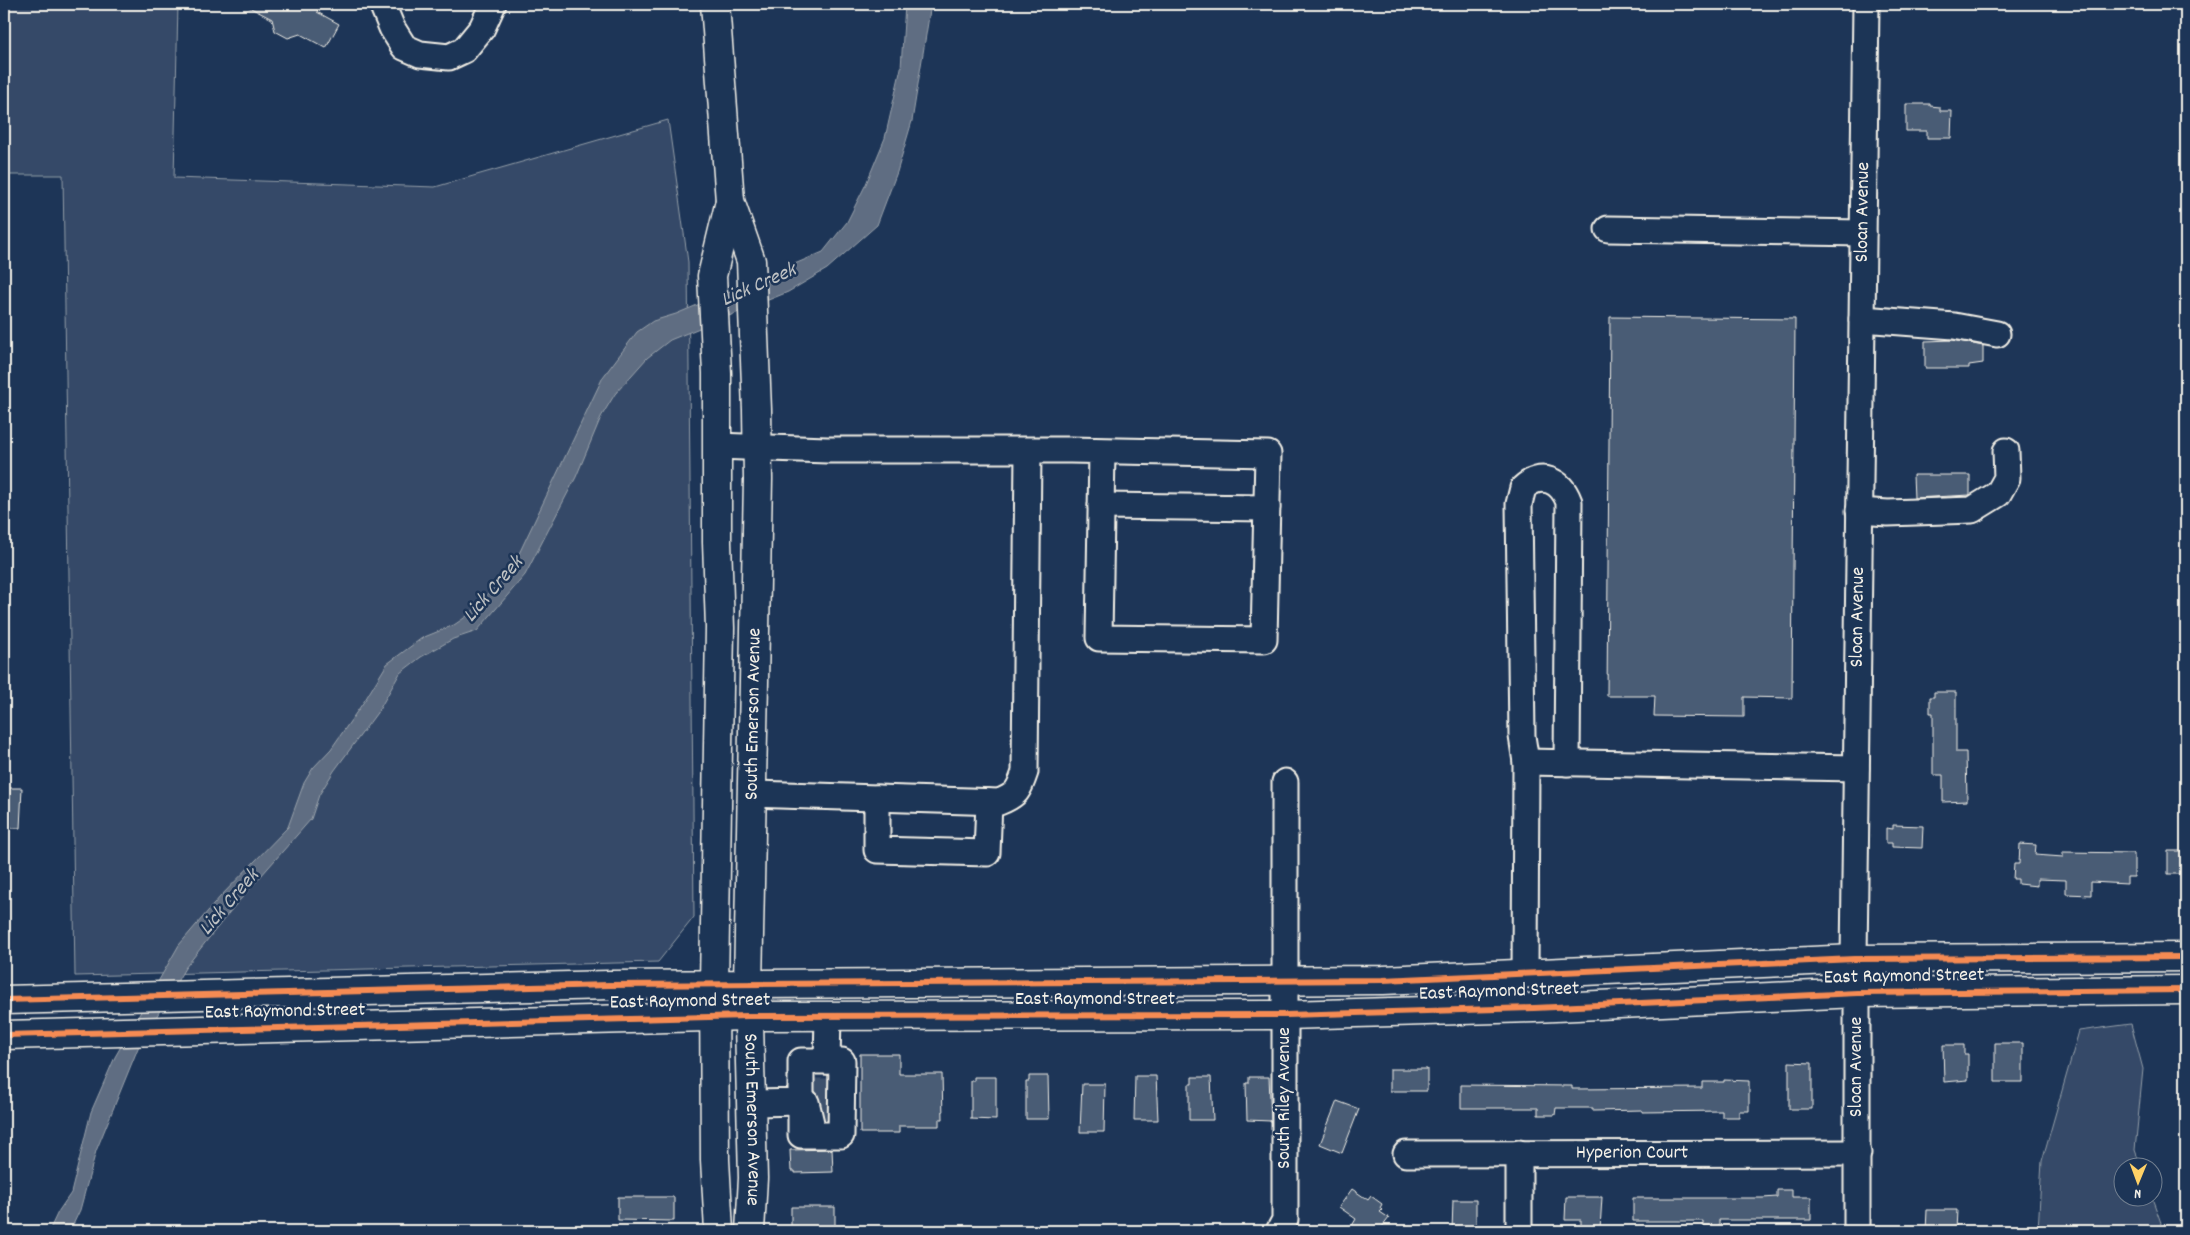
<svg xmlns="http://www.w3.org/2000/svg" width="2190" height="1235" viewBox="0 0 2190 1235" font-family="Dekko,sans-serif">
  <rect width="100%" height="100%" fill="#1d3557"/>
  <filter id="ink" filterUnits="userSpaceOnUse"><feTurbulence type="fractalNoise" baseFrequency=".02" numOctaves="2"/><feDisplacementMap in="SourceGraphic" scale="10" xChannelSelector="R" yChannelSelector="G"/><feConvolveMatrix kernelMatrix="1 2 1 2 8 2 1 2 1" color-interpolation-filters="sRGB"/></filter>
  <g filter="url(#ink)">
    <path fill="#354a67" stroke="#949ea8" d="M4,4H178L174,178L435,187L668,120L688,262L694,917L658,962L75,976L63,175H4Z
      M2131,1024L2143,1069L2135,1150L2141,1167L2122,1168V1198H2152L2164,1231H2038L2042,1161L2079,1031Z"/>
    <path fill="#5e6d82" stroke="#9aa2ab" d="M905,4H931L912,121L897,172L877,225L827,269L788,292L670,340L647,358L615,394L601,417L576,477L525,575L477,631L453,639L421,657L400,673L379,710L334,771L319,795L311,819L232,909L185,968L138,1048L96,1151L80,1210L70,1231H49L58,1212L71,1193L91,1112L115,1057L179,945L220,897L288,827L304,783L313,768L331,749L365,700L387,664L422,638L454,625L470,614L515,562L603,377L637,332L653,321L676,314L823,252L847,222L866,184L885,138L901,68Z"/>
    <path fill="#485b74" stroke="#f4f1e8" d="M243,4H308L318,9L317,12L339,24L326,48L300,34L288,38L275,31L272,19Z
      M1906,104H1930V106L1940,107V111H1952L1951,138H1927V131H1906Z
      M1610,317L1795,319L1792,698L1744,697V717L1654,716L1655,696H1607Z
      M1953,340L1983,346V363L1969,365V368H1925V341Z
      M1913,475H1970V495L1914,498Z
      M1934,692H1956V752H1966L1967,801L1943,802V775H1933V713H1930V697H1934Z
      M4,788H22L20,828H4Z
      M1893,825L1923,826L1922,848L1892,847V843H1886V828L1893,829Z
      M2020,844L2036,845L2035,855L2063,857V852L2134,853V877H2127V884L2091,882V895L2066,894V880L2037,879V886L2018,884V879H2013L2014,864H2019Z
      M2168,851H2186V874H2168Z
      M1995,1043H2023V1082H1995Z
      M1943,1045H1964V1054H1968V1080L1944,1082Z
      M860,1054H899V1074H942L943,1119H939V1126H899V1133H860Z
      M1789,1062L1812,1063V1109H1789Z
      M1390,1069H1427V1091H1390Z
      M1029,1076H1048L1049,1119H1026V1081H1029Z
      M1135,1076H1156L1158,1120H1134Z
      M974,1077H996V1120L971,1119V1081H974Z
      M1192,1077H1211L1213,1120H1189V1084H1192Z
      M1249,1077H1269L1271,1121L1247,1120L1246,1083H1249Z
      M1724,1080L1749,1081V1111H1739V1117H1722V1111L1642,1112V1110L1593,1111V1108H1556L1555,1115H1538V1108H1461V1085L1572,1086V1089L1702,1088V1082H1724Z
      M1082,1084H1105L1104,1132H1080Z
      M1337,1101L1359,1109L1342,1153L1320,1144Z
      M832,1149L833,1172L795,1173V1171H791L790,1150Z
      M1352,1189L1368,1200L1371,1196L1382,1204L1380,1208L1382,1210L1380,1212L1389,1218L1379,1231H1349L1356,1219L1339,1207Z
      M1777,1190H1792V1197H1811V1220H1719V1226H1703V1221H1633V1198H1763L1777,1197Z
      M618,1197H674V1221L618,1220Z
      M1566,1197H1602L1600,1229H1581V1220H1565Z
      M1453,1200H1476V1231H1452Z
      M791,1207H835V1230L791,1231Z
      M1927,1210H1957L1956,1231H1926Z"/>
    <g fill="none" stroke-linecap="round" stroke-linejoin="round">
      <path stroke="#3d516d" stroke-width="25" stroke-dasharray="25 12" stroke-linecap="butt" d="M811,1091H830
        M811,1109H830"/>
      <defs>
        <g id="minor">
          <path d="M382,4L392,28L404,47L420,54L449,57L464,50L482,28L493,4"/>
          <path d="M1608,229L1863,233"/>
          <path d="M1862,319L1954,326L1997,334"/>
          <path d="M717,446L827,450H1070L1268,454L1264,640L1099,638L1102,451"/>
          <path d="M1101,506L1267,508"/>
          <path d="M1859,511L1888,513L1972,510L1998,494L2007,478L2006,451"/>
          <path d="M1526,762L1856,768"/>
          <path d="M752,794L999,802C1017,795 1019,790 1025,772L1028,451"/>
          <path d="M877,798V850L987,853L989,802"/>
          <path d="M1525,974L1526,762L1522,736L1519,504L1523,488C1541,471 1561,480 1569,502L1567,763"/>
          <path d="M751,1103L801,1102V1061H827L828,1016"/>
          <path d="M811,1123L806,1102H801V1135H841L842,1061H827"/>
          <path d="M1519,1153V1231"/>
          <path id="s1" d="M1406,1154L1858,1153"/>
          <path d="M1279,1231L1285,1220V782"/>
          <path id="s2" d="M1857,1231V993L1854,959L1866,4"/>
        </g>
        <g id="major">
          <path id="s3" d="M715,4L730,201L751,261L757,410L758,479L748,985L753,1178L750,1231"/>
          <path d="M4,1000L609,985L1383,980L1854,959L2186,957"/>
          <path d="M4,1035L748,1016L1286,1015L1534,1008L1857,993L2186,990"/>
          <path d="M719,1231L715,1160L714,984L720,628L717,542V373L712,276L730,201"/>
        </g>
      </defs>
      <use href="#minor" stroke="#f4f1e8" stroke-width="29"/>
      <use href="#major" stroke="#f4f1e8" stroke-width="31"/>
      <use href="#minor" stroke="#1d3557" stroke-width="25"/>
      <use href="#major" stroke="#1d3557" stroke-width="28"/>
      <defs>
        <path id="cycleway" d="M4,1000L609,985L1383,980L1854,959L2186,957
          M4,1035L748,1016L1286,1015L1534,1008L1857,993L2186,990"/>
      </defs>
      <use href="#cycleway" stroke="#1d3557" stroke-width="9"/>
      <use href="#cycleway" stroke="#f68b52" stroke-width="6"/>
    </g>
  </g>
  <g text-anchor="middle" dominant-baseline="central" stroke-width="5" stroke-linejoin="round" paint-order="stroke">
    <g font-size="20" fill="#f4f1e8" stroke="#1d3557">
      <text stroke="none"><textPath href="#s2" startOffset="1019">Sloan Avenue</textPath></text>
      <text stroke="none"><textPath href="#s2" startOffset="614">Sloan Avenue</textPath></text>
      <text transform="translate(754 714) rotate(-89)">South Emerson Avenue</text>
      <text transform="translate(1904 977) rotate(-1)">East Raymond Street</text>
      <text transform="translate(1499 992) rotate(-2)">East Raymond Street</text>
      <text x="1095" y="1000">East Raymond Street</text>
      <text transform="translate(690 1002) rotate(-1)">East Raymond Street</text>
      <text transform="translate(285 1012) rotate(-1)">East Raymond Street</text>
      <text transform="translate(1857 1067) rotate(-90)">Sloan Avenue</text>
      <text transform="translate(1285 1098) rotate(-90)">South Riley Avenue</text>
      <text stroke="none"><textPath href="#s3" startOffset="1120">South Emerson Avenue</textPath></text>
      <text stroke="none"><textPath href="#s1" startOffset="226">Hyperion Court</textPath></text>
    </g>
    <g font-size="21" font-style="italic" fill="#c0c3c4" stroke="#1d3557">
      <text transform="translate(759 286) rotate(-24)">Lick Creek</text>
      <text transform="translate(494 590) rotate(-49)">Lick Creek</text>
      <text transform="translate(230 903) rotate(-49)">Lick Creek</text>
    </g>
  </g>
  <rect width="2190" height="1235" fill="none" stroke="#1d3557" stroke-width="20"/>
  <rect x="10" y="10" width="2170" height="1215" fill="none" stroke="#f4f1e8" stroke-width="2" filter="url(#ink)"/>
  <g transform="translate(2138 1182) rotate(181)"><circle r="24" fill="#1d3557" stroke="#738091"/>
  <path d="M0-4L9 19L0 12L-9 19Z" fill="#ffd166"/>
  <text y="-8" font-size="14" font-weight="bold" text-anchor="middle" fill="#f4f1e8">N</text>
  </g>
</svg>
